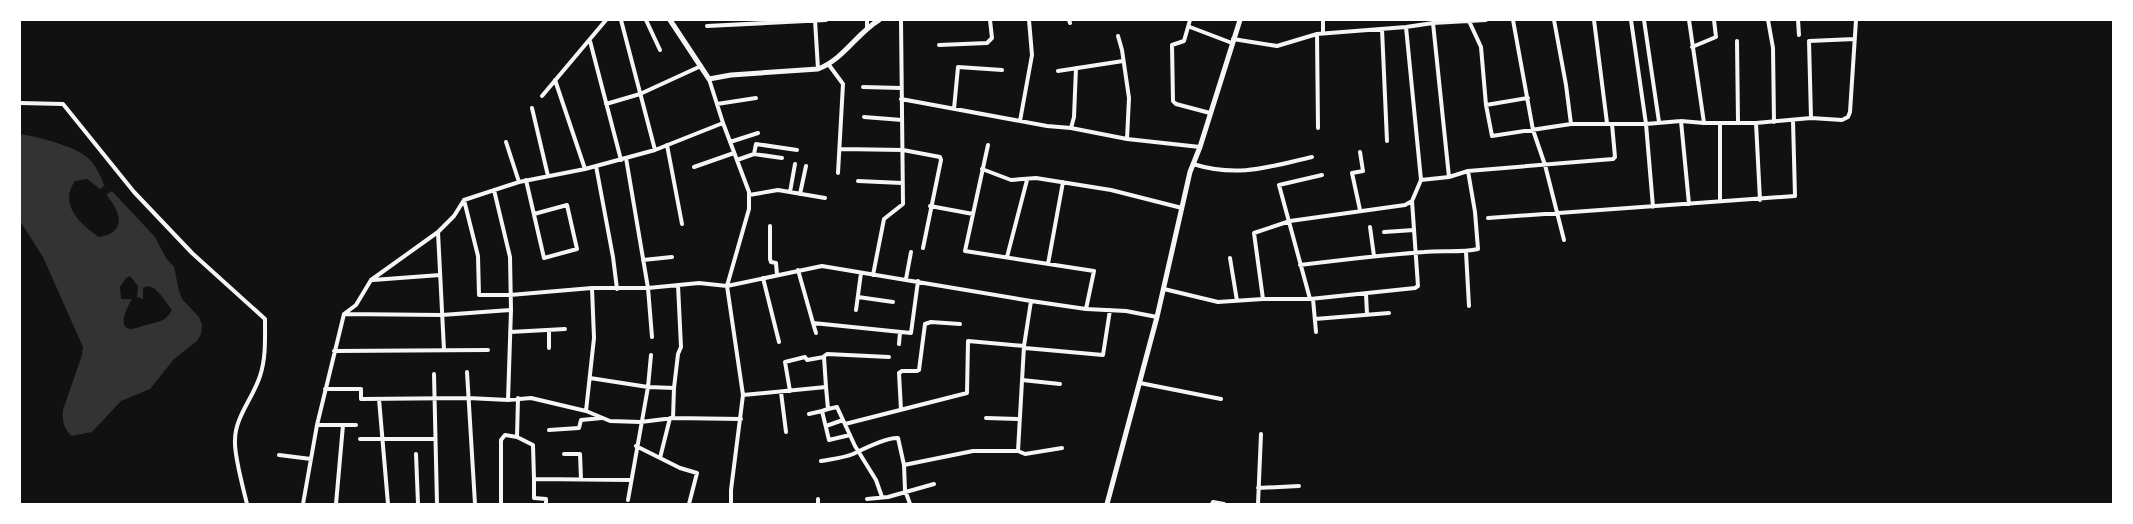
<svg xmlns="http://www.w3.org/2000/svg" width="2133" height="524" viewBox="0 0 2133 524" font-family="'Work Sans',sans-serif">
  <rect width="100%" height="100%" fill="#111"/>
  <path fill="#333" fill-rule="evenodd" d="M20,134C38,137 76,146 89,159C96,166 101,176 104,186L100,189L87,179L75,181C58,204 81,225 99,237C126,233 122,213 107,196V194L112,191L155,237L166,258L174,267L179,291L182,299L199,317L202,325L201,334L197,341L174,359L150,389L121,401L92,432L72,436C64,429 62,421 63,410L82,355L83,347L43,257L20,221ZM130,276L138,286L137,297L143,299V288L147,286L154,288L160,294L172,310C166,322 157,322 146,325C141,326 135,329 131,329C116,328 128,305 132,299H121L120,287L126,278Z"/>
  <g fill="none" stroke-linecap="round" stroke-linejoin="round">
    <path stroke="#f5f5f5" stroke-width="4" d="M621,20L655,150
      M646,20L660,50
      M815,20L818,69
      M867,20V28
      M1069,20L1070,23
      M1190,20L1184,41L1172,45L1173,101L1176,104L1210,113
      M1323,20V33
      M1513,20L1533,130L1545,165L1564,240
      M1554,20L1566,85L1571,124
      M1594,20L1607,123
      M1631,20L1646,124L1653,207
      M1644,20L1659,122
      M1689,20L1704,123
      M1768,20L1773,48L1774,122
      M1798,20L1799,35
      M1469,21L1481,47L1486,105L1492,136L1571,124H1646L1681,121L1704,123H1756L1811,118L1842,120L1848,117L1850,112L1856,20
      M1433,23L1449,177
      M707,26L826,20
      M1190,27L1232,43
      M1382,29L1387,141
      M1317,34L1318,128
      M1118,36L1122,50L1129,98L1127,139
      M1233,39L1277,46L1317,34L1406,27L1433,23L1486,20
      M590,41L621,160
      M1737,41L1738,122
      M939,45L987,43L992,38L990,20
      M1692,47L1716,37L1714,20
      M829,65L843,84L838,173
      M1058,71L1123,61
      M709,79L723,123L749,192V209L727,286L743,395L731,490V504
      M555,80L585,169
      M863,87L901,88
      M542,96L606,20
      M901,99L1047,126L1071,128L1127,139L1200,147
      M20,103L63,104L134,192L192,253L265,319C265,339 266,358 260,376C253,398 235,417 235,440C234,456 243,487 247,504
      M606,104L640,94L701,66
      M717,104L756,98
      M1486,105L1528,98
      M532,108L548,176
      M954,109L958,67L1002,70
      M864,117L902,120
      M1811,118L1809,41L1855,39
      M1020,121L1032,55L1029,20
      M1681,121L1689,204
      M1720,123V201
      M1756,123L1760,200
      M1071,128L1074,117L1076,68
      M506,142L519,182
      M730,142L758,133
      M667,145L682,224
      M988,145L965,251L1094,271L1086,309
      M841,149L903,150L940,157L941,160L923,248
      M754,154L756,144L797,150
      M626,158L648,288L652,337
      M737,160L754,154L782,158
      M1193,164C1238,178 1268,167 1312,157
      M596,166L613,257L617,289
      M694,167L734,153
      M982,169L1011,180L1036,178L1111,190L1182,208
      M526,180L544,258L577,249L567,205L534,214
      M1421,180L1449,177L1468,171L1613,159L1615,157L1612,124
      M858,181L902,183
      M494,190L510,257L511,310L508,400
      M790,192L795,164
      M800,194L806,166
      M749,195L778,190L825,198
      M464,200L478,256L479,295H510L592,288H648L699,283L727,286L822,266L1031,301L1086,309L1126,311L1157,317
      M930,206L973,214
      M1360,210L1352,173L1363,171L1360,152
      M1488,218L1795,196L1793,121
      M770,226V259L771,262L776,263L777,275
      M1370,227L1374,256
      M438,232L444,350
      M1384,232L1414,230
      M1466,252L1469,306
      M1007,257L1027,180
      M1230,258L1237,301
      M643,260L672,257
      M1048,264L1063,182
      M1300,265C1341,260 1383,255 1424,252C1443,250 1460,253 1478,249L1475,212L1468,171
      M798,270L813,323L911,333L918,281
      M873,275L884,219L903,204L901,20
      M763,278L779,342
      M906,279L911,252
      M373,280L440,275
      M1164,289L1218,302L1263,299H1310L1415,288L1418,286L1412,201L1421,180L1406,27
      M1366,294L1367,314
      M858,297L893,302
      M1263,299L1254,233L1290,221L1405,205L1412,201
      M1310,299L1279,185L1322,175
      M1313,299L1316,332
      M856,310L861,273
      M344,314L442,315L511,310
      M1315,319L1389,313
      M813,323L816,333
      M549,330V348
      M510,332L565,329
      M899,344L900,332
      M1025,348L1103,355L1110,310
      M334,351L488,350
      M823,357L827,354L889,357
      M467,372L475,504
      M434,374L437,504
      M590,378L648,387L674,388L673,418
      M1022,380L1060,384
      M1140,383L1221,399
      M674,388L678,354L681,347L678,285
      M325,389H361V399L468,398L508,400L531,398L586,411L610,421L641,422L673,418L741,419
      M790,391L785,362L805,357L807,360L824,357L826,387
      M781,392L786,432
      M743,395L826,387L828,409L837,407L855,446L876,480L882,497
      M518,398L517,437L533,445L534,479L630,480
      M379,399L388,504
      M828,409L822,411L829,440L850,435
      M901,410L899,373L902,371H917L919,370L925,324L931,322L960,324
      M586,411L594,338L592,288
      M809,414L822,411
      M986,418L1019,419
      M845,424L967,393L968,341L1024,346
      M317,425H356
      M826,426L843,420
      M549,430L579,428L581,420L602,418
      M360,439H435
      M636,446L680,468L697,473L689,504
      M1018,451L1024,346L1031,301
      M416,454L418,504
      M564,454H580L581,479
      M279,455L311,459
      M660,458L670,418
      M821,461C831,459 844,458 853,454C863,449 887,437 898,438L904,465
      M534,479V498L546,499V504
      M1258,488L1299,486
      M818,499V504
      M867,499L888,497L934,484
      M628,500L648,387L651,355
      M303,504L317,425L344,314L356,305L371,280L438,232L454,216L464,200L519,182L585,169L655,150L723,123
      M336,504L343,425
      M501,504V440L505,435L517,437
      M910,504L905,490L904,465L973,451H1018L1025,454L1062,448
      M1212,504L1213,502L1224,504
      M1258,504L1261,434"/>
    <path stroke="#f5f5f5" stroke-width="5" d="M670,20L709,79L731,75L818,69C843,60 857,33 879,20
      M1107,504L1157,317L1190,172L1200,147L1240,20"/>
  </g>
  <rect width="2133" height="524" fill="none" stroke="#ffffff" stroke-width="42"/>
</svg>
